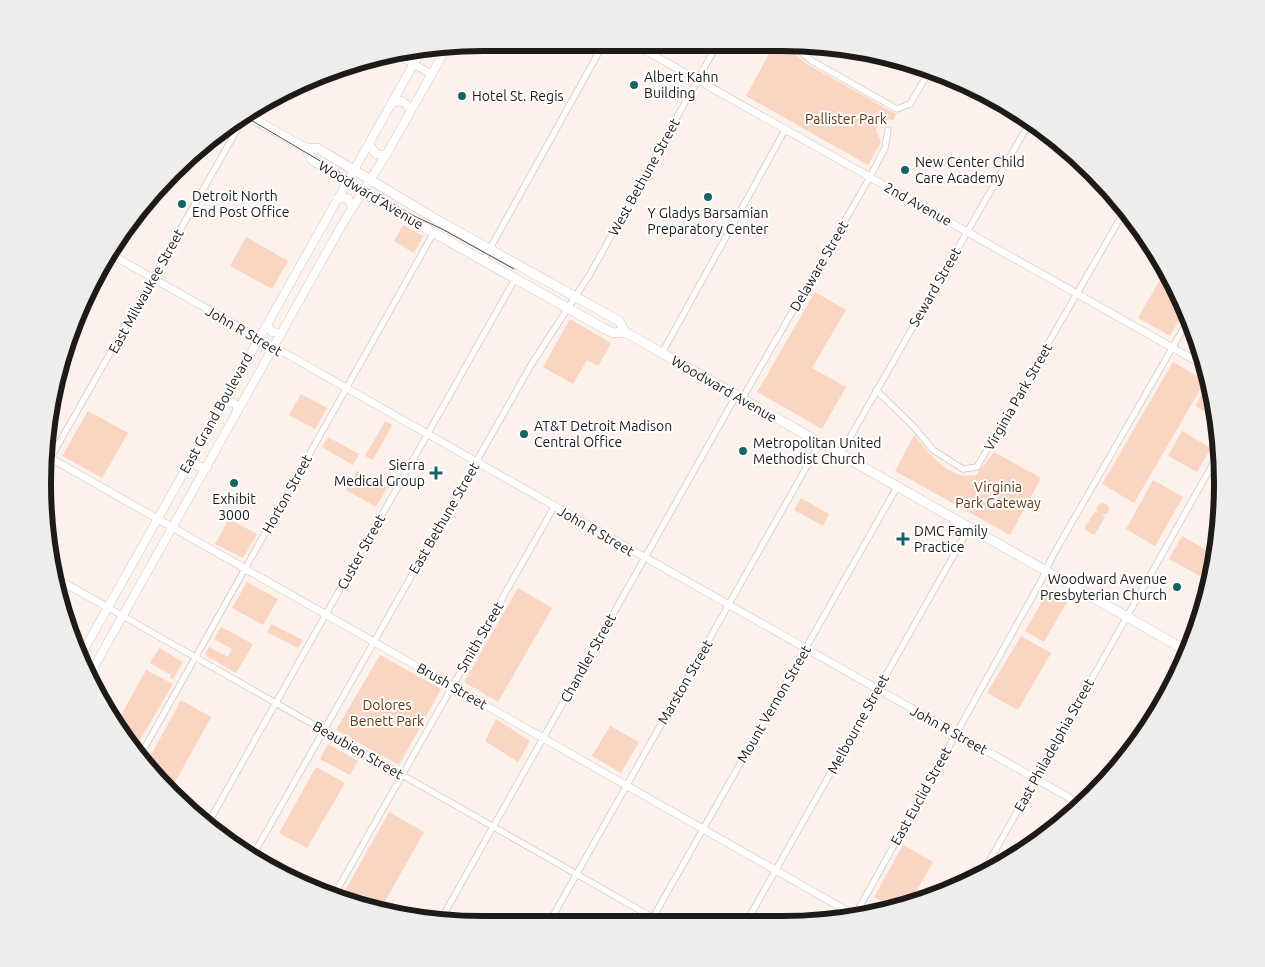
<svg xmlns="http://www.w3.org/2000/svg" width="1265" height="967" viewBox="0 0 1265 967" font-family="Ubuntu,sans-serif">
  <rect width="100%" height="100%" fill="#fdf1eb"/>
  <path fill="#fad5c2" d="M775,43H781L807,64L896,114L893,120L885,119L878,123L876,131L881,142L868,165L746,96Z
    M403,225L423,236L414,253L394,241Z
    M246,237L288,261L272,289L230,266Z
    M1165,271L1186,308L1170,336L1138,318Z
    M815,292L846,310L812,368L846,387L822,429L757,392Z
    M570,319L611,343L598,366L587,360L573,384L543,367Z
    M1173,362L1205,381L1134,503L1102,484Z
    M1209,382L1214,397L1216,417L1195,406Z
    M301,394L327,408L315,429L289,415Z
    M88,411L128,433L102,478L62,456Z
    M385,421L392,425L373,460L365,456Z
    M1182,431L1211,448L1197,472L1168,456Z
    M914,435C929,453 949,481 976,475L994,452L1041,478L1010,535L895,471Z
    M328,437L359,454L353,465L322,447Z
    M357,471L387,488L376,507L346,490Z
    M1153,480L1183,497L1155,546L1126,529Z
    M801,498L829,514L823,526L794,510Z
    M1097 509a6 6 0 1 1 12 0a6 6 0 1 1-12 0Z
    M1095,511L1105,517L1094,535L1084,529Z
    M229,519L257,534L243,558L215,544Z
    M1182,536L1213,554L1200,576L1169,559Z
    M247,582L278,599L263,625L232,608Z
    M518,588L552,608L498,702L464,682Z
    M1049,589L1068,600L1044,642L1025,631Z
    M271,624L303,640L298,648L267,632Z
    M221,627L253,644L236,673L205,655L209,647L228,657L232,649L214,639Z
    M1021,636L1051,653L1018,710L987,693Z
    M159,648L183,662L173,679L170,678L171,675L150,663Z
    M380,655L441,689L399,765L336,730Z
    M146,670L173,684L134,750L115,726Z
    M181,700L211,717L169,793L146,764Z
    M496,719L530,741L518,762L485,741Z
    M610,726L639,742L621,773L592,756Z
    M328,744L358,761L350,775L320,759Z
    M316,767L345,783L307,848L279,833Z
    M389,812L424,832L380,910L359,905L342,896Z
    M903,845L933,862L910,902L891,907L874,897Z"/>
  <g fill="none" stroke-linecap="round" stroke-linejoin="round">
    <defs>
      <path id="minor" d="M790,43L812,61L897,109L910,104L929,72
        M483,261L604,43
        M662,353L785,130
        M876,390L914,427L933,450L963,469L977,467L1125,210
        M742,399L870,177L885,148L888,130
        M840,455L1031,120
        M46,466L246,114
        M107,607L659,921
        M140,756L434,232
        M207,825L515,279
        M218,833L305,883
        M252,857L531,365L590,274L718,43
        M982,874L1219,453
        M333,897L554,507
        M854,917L1040,583L1052,557L1190,317
        M440,921L736,396
        M550,921L820,443
        M651,921L897,487
        M747,921L969,528"/>
      <path id="tertiary" d="M632,43L1205,366
        M396,54L431,74
        M112,255L1082,805
        M47,456L856,916
        M57,579L107,607"/>
      <path id="secondary" d="M393,103L402,101L407,105L410,112
        M369,144L376,154L386,155
        M337,199L348,198L352,208
        M269,321L268,327L272,332L282,333
        M222,402L234,403L237,406L236,413
        M191,458L197,466L207,468
        M81,655L421,51
        M90,674L343,223L386,155L447,47"/>
      <path id="primary" d="M246,115L307,149L317,148L439,221L619,321L625,332L1189,652
        M307,149L311,159L372,198L603,328L613,333L625,332"/>
    </defs>
    <use href="#minor" stroke="#d2c6c1" stroke-width="7"/>
    <use href="#tertiary" stroke="#d2c6c1" stroke-width="8"/>
    <use href="#secondary" stroke="#d2c6c1" stroke-width="9"/>
    <use href="#primary" stroke="#d2c6c1" stroke-width="10"/>
    <use href="#minor" stroke="#fff" stroke-width="5.5"/>
    <use href="#tertiary" stroke="#fff" stroke-width="7"/>
    <use href="#secondary" stroke="#fff" stroke-width="8"/>
    <use href="#primary" stroke="#fff" stroke-width="9"/>
    <path stroke="#514b47" stroke-width="1" d="M244,116L410,214L442,229L514,269"/>
  </g>
  <g fill="#156567" stroke="#fff" stroke-width="2">
    <circle cx="634" cy="85" r="5"/>
    <circle cx="462" cy="96" r="5"/>
    <circle cx="905" cy="170" r="5"/>
    <circle cx="708" cy="197" r="5"/>
    <circle cx="182" cy="204" r="5"/>
    <circle cx="524" cy="434" r="5"/>
    <circle cx="743" cy="451" r="5"/>
    <path d="M433.5 465.5h5v5h5v5h-5v5h-5v-5h-5v-5h5z"/>
    <circle cx="234" cy="483" r="5"/>
    <path d="M900.5 531.5h5v5h5v5h-5v5h-5v-5h-5v-5h5z"/>
    <circle cx="1177" cy="587" r="5"/>
  </g>
  <g text-anchor="middle" dominant-baseline="central" stroke-width="4" stroke-linejoin="round" paint-order="stroke">
    <g font-size="14" fill="#1e1a17" stroke="#fff" text-anchor="start">
      <text x="644" y="77">Albert Kahn<tspan x="644" dy="16">Building</tspan></text>
      <text x="472" y="96">Hotel St. Regis</text>
      <text x="915" y="162">New Center Child<tspan x="915" dy="16">Care Academy</tspan></text>
      <text x="192" y="196">Detroit North<tspan x="192" dy="16">End Post Office</tspan></text>
      <text x="708" y="213" text-anchor="middle">Y Gladys Barsamian<tspan x="708" dy="16">Preparatory Center</tspan></text>
      <text x="534" y="426">AT&amp;T Detroit Madison<tspan x="534" dy="16">Central Office</tspan></text>
      <text x="753" y="443">Metropolitan United<tspan x="753" dy="16">Methodist Church</tspan></text>
      <text x="425" y="465" text-anchor="end">Sierra<tspan x="425" dy="16">Medical Group</tspan></text>
      <text x="234" y="499" text-anchor="middle">Exhibit<tspan x="234" dy="16">3000</tspan></text>
      <text x="914" y="531">DMC Family<tspan x="914" dy="16">Practice</tspan></text>
      <text x="1167" y="579" text-anchor="end">Woodward Avenue<tspan x="1167" dy="16">Presbyterian Church</tspan></text>
    </g>
    <g font-size="14" fill="#6d330d" stroke="#fff">
      <text x="846" y="119">Pallister Park</text>
      <text x="998" y="487">Virginia<tspan x="998" dy="16">Park Gateway</tspan></text>
      <text x="387" y="705">Dolores<tspan x="387" dy="16">Benett Park</tspan></text>
    </g>
    <g font-size="14" fill="#1e1a17" stroke="#fff">
      <text transform="translate(644 177) rotate(-61)">West Bethune Street</text>
      <text transform="translate(371 195) rotate(31)">Woodward Avenue</text>
      <text transform="translate(918 204) rotate(29)">2nd Avenue</text>
      <text transform="translate(819 266) rotate(-60)">Delaware Street</text>
      <text transform="translate(935 287) rotate(-60)">Seward Street</text>
      <text transform="translate(146 291) rotate(-61)">East Milwaukee Street</text>
      <text transform="translate(244 331) rotate(30)">John R Street</text>
      <text transform="translate(724 389) rotate(30)">Woodward Avenue</text>
      <text transform="translate(1018 397) rotate(-60)">Virginia Park Street</text>
      <text transform="translate(216 413) rotate(-61)">East Grand Boulevard</text>
      <text transform="translate(287 494) rotate(-61)">Horton Street</text>
      <text transform="translate(444 518) rotate(-60)">East Bethune Street</text>
      <text transform="translate(596 531) rotate(30)">John R Street</text>
      <text transform="translate(361 552) rotate(-61)">Custer Street</text>
      <text transform="translate(480 637) rotate(-60)">Smith Street</text>
      <text transform="translate(588 658) rotate(-61)">Chandler Street</text>
      <text transform="translate(685 682) rotate(-60)">Marston Street</text>
      <text transform="translate(452 686) rotate(30)">Brush Street</text>
      <text transform="translate(774 704) rotate(-60)">Mount Vernon Street</text>
      <text transform="translate(858 724) rotate(-61)">Melbourne Street</text>
      <text transform="translate(949 730) rotate(29)">John R Street</text>
      <text transform="translate(1054 745) rotate(-61)">East Philadelphia Street</text>
      <text transform="translate(358 750) rotate(30)">Beaubien Street</text>
      <text transform="translate(921 796) rotate(-61)">East Euclid Street</text>
    </g>
  </g>
  <path d="M0 0H1265V967H0ZM483 51H782A432 432 0 0 1 1214 483V484A432 432 0 0 1 782 916H483A432 432 0 0 1 51 484V483A432 432 0 0 1 483 51Z" fill="#ededec" fill-rule="evenodd"/>
  <path fill="none" stroke="#1e1a17" stroke-width="6" d="M483 51H782A432 432 0 0 1 1214 483V484A432 432 0 0 1 782 916H483A432 432 0 0 1 51 484V483A432 432 0 0 1 483 51Z"/>
</svg>
